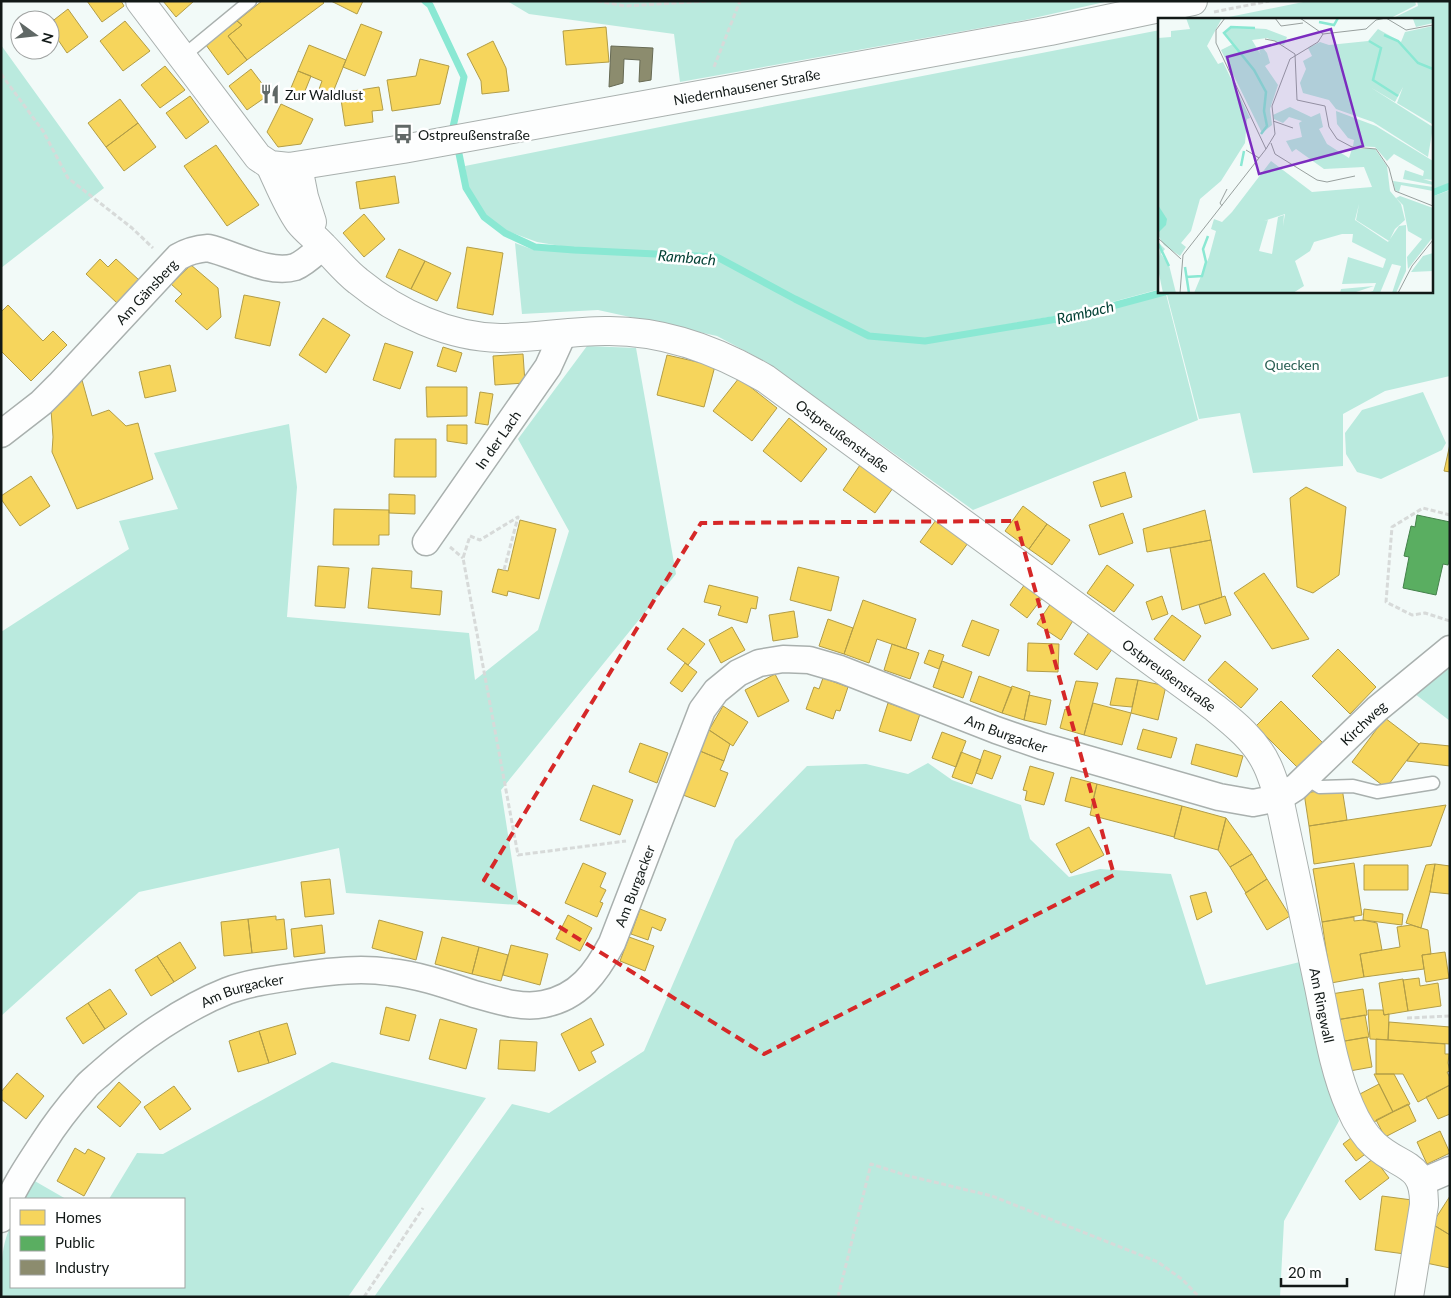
<svg xmlns="http://www.w3.org/2000/svg" width="1451" height="1298" viewBox="0 0 1451 1298" font-family="Lato,sans-serif">
  <rect width="100%" height="100%" fill="#f2faf8"/>
  <path fill="#baeade" d="M507,1H1109L1025,20L680,82L674,34L529,14Z
    M1308,1H1415L1416,5L1389,19H1219Z
    M1417,1H1450V183L1432,190V19H1391L1418,6Z
    M1160,30V289L1072,313L924,339L868,334L716,255L573,248L537,242L505,230L485,216L468,187L465,166L690,121Z
    M1,45L104,188L1,268Z
    M1450,190V376L1385,391L1343,414V466L1253,473L1240,413L1199,419L1166,291H1432V194L1434,196Z
    M515,243L534,250L716,258L867,338L924,342L1074,317L1166,294L1198,420L973,510L766,362L717,336L598,310L522,314Z
    M587,346L636,348L676,574L501,790L519,905L346,893L339,848L139,892L1,1016V632L129,549L119,521L178,509L154,453L289,424L297,487L287,617L469,633L475,680L538,630L569,531L518,439Z
    M1423,392L1446,443L1442,450L1381,479L1357,472L1346,454L1345,433L1362,410Z
    M1450,663V721L1415,694Z
    M928,763L952,780L1021,805L1030,839L1069,877L1100,869L1171,874L1206,985L1304,961L1339,1121L1284,1221L1280,1297H374L512,1104L549,1113L644,1051L735,840L807,766L866,764L908,774Z
    M332,1062L486,1098L348,1297H1C1,1272 0,1248 11,1225V1287H184V1199H109L137,1153L163,1154Z
    M33,1180L66,1199H24Z"/>
  <path fill="#f6d55c" stroke="#b29d47" d="M87,1H121L124,6L102,22Z
    M163,1H194L176,17Z
    M262,1H322L324,3L247,60L228,36L242,25L237,21Z
    M331,1H363L357,14Z
    M68,9L88,37L67,53L50,28V23Z
    M125,21L150,51L123,71L100,41Z
    M237,21L242,25L228,36L247,60L228,75L206,45Z
    M361,24L382,32L365,76L343,67Z
    M606,27L609,62L566,65L563,31Z
    M493,41L506,68L509,91L482,94L481,81L467,54Z
    M309,45L346,60L331,97L318,92L322,81L298,71Z
    M420,59L449,66L440,104L392,111L387,80L416,76Z
    M165,66L185,90L160,108L141,85Z
    M251,69L270,94L247,110L229,86Z
    M298,71L311,76L301,101L288,95Z
    M379,87L383,110L372,111L373,122L345,126L340,93Z
    M190,96L209,122L186,139L166,113Z
    M120,99L138,123L106,147L88,123Z
    M281,104L313,119L301,144L278,147L267,132Z
    M138,123L156,147L124,171L106,147Z
    M216,145L259,205L227,226L184,166Z
    M395,176L399,203L360,209L356,182Z
    M364,214L385,239L364,257L343,233Z
    M467,247L503,253L493,315L457,308Z
    M399,249L425,261L411,289L386,277Z
    M100,259L108,267L116,259L139,280L117,303L86,274Z
    M425,261L451,273L437,301L411,289Z
    M191,265L218,288L221,317L207,330L175,301L182,294L171,284Z
    M244,295L280,302L270,346L235,338Z
    M8,305L43,341L53,331L67,345L31,381L1,351V312Z
    M323,318L350,335L326,373L299,355Z
    M385,343L413,352L400,389L373,380Z
    M443,347L462,353L456,372L437,366Z
    M523,354L525,383L495,385L493,356Z
    M667,355L715,366L704,407L657,395Z
    M170,365L176,391L145,398L139,372Z
    M739,378L777,408L752,441L713,411Z
    M82,380L92,416L109,410L126,426L138,423L153,479L77,509L52,452L53,437L51,410Z
    M426,387H467V416L427,417Z
    M480,392L493,394L488,425L475,423Z
    M789,418L827,449L801,482L763,451Z
    M447,425H467V444L447,441Z
    M395,439H436V477H394Z
    M1450,444V472L1444,471Z
    M860,465L893,488L875,513L843,490Z
    M1125,472L1132,497L1101,507L1093,482Z
    M31,476L50,506L20,526L1,499V496Z
    M1306,487L1346,507L1339,575L1313,593L1297,587L1290,498Z
    M389,494L415,495V514L389,513Z
    M1023,506L1047,524L1029,549L1005,531Z
    M334,509L389,510V535H379V545H333Z
    M1205,510L1211,540L1147,552L1143,529Z
    M1123,513L1133,543L1099,555L1089,525Z
    M520,520L556,529L539,599L508,591L507,596L492,592L498,569L508,571Z
    M936,520L968,543L952,565L920,542Z
    M1047,524L1070,540L1052,565L1029,549Z
    M1211,540L1222,597L1182,610L1170,548Z
    M1107,565L1134,585L1114,612L1087,593Z
    M318,566L349,568L345,608L315,606Z
    M798,567L839,577L831,611L790,600Z
    M372,568L412,571L411,588L442,591L440,615L368,608Z
    M1264,573L1309,639L1272,649L1234,593Z
    M1025,584L1043,597L1027,618L1010,605Z
    M709,585L758,597L756,609L751,608L747,623L718,615L721,606L704,602Z
    M1162,596L1168,614L1152,620L1146,602Z
    M1225,596L1231,615L1205,624L1199,605Z
    M863,600L916,619L906,649L877,639L869,663L844,654Z
    M1051,603L1074,619L1061,640L1037,624Z
    M794,611L798,637L773,641L769,615Z
    M1172,615L1201,636L1184,661L1154,639Z
    M828,619L853,628L844,654L819,646Z
    M972,620L999,630L989,656L962,646Z
    M732,627L745,650L721,663L709,640Z
    M683,628L705,644L688,665L667,649Z
    M1090,631L1113,648L1097,670L1074,654Z
    M1028,643L1059,644L1058,672L1027,671Z
    M892,644L919,653L910,679L884,670Z
    M1338,649L1376,687L1350,714L1312,676Z
    M929,650L944,655L939,669L924,663Z
    M942,661L972,672L963,698L933,687Z
    M1225,661L1258,689L1241,708L1208,680Z
    M685,663L697,672L682,692L670,683Z
    M775,674L789,701L758,717L745,690Z
    M979,676L1012,688L1002,713L970,701Z
    M823,678L848,687L840,711L836,710L833,719L806,709L814,687L819,689Z
    M1116,678L1138,680L1132,707L1110,705Z
    M1138,680L1166,686L1158,720L1131,713Z
    M1076,681L1098,683L1084,735L1060,728L1065,709L1068,710Z
    M1012,686L1030,692L1024,720L1002,713Z
    M1029,695L1051,700L1046,725L1024,720Z
    M1281,701L1323,743L1298,768L1256,726Z
    M888,703L920,714L911,741L879,731Z
    M1093,703L1131,713L1122,745L1084,735Z
    M723,706L748,722L733,746L709,730Z
    M1385,718L1419,744L1386,788L1352,762Z
    M1143,729L1177,738L1171,758L1137,749Z
    M709,730L730,744L724,761L700,751Z
    M942,732L966,741L956,767L932,758Z
    M640,743L668,753L657,783L629,772Z
    M1420,743L1450,746V766L1407,761Z
    M1196,744L1243,756L1237,777L1191,764Z
    M984,750L1001,756L992,779L976,773Z
    M700,751L724,761L720,770L728,773L715,807L683,795Z
    M961,752L981,760L972,784L952,777Z
    M1030,766L1054,773L1044,805L1025,800L1027,791L1023,790Z
    M1071,777L1097,784L1091,808L1065,801Z
    M1097,784L1182,806L1174,837L1090,815Z
    M593,785L633,800L620,835L580,820Z
    M1342,788L1347,820L1309,826L1304,793Z
    M1446,805L1431,846L1314,864L1309,826Z
    M1182,806L1226,818L1218,850L1174,838Z
    M1226,818L1252,854L1230,867L1218,850Z
    M1089,827L1104,855L1071,873L1056,844Z
    M1252,854L1267,879L1246,893L1230,867Z
    M583,863L606,873L600,887L606,890L600,902L603,903L597,917L565,903Z
    M1354,863L1362,915L1322,922L1313,869Z
    M1435,864L1430,892L1421,928L1406,923L1426,865Z
    M1435,864L1450,866V894L1430,892Z
    M1364,865H1408V890H1364Z
    M330,879L334,914L305,917L301,882Z
    M1267,879L1290,916L1267,930L1245,893Z
    M1206,892L1212,912L1197,920L1190,896Z
    M640,909L666,919L661,931L652,927L648,940L631,934Z
    M1364,909L1403,914L1402,925L1363,920Z
    M568,915L592,928L580,951L556,939Z
    M276,916V920L284,919L287,949L252,953L248,919Z
    M1354,917V921L1363,920L1377,923L1382,950L1360,954L1364,977L1331,983L1322,922Z
    M248,919L252,953L224,956L221,922Z
    M379,920L423,932L416,960L372,948Z
    M322,925L325,953L294,957L291,929Z
    M1411,925L1428,930L1431,954L1422,955L1424,969L1364,977L1360,954L1400,947L1397,927Z
    M442,937L479,947L472,974L435,964Z
    M629,937L654,946L645,971L620,961Z
    M180,942L196,968L174,982L157,956Z
    M511,945L548,954L540,985L503,975Z
    M479,947L508,955L501,981L472,974Z
    M1445,952L1449,978L1426,982L1422,955Z
    M157,956L174,982L151,996L135,970Z
    M1419,978L1420,986L1438,983L1441,1006L1408,1011L1403,980Z
    M1403,979L1408,1011L1384,1015L1379,983Z
    M110,989L127,1014L105,1029L88,1003Z
    M1363,989L1367,1015L1336,1020L1331,994Z
    M88,1003L105,1029L83,1044L66,1018Z
    M386,1007L416,1015L409,1041L380,1034Z
    M1368,1010H1383L1384,1015L1389,1014L1388,1040L1370,1039Z
    M1365,1015L1369,1037L1339,1042L1336,1020Z
    M591,1018L604,1045L591,1052L596,1062L579,1071L561,1034Z
    M440,1019L477,1029L466,1069L429,1059Z
    M1389,1022L1450,1027V1044L1388,1040Z
    M287,1023L296,1054L269,1063L259,1031Z
    M259,1031L269,1063L238,1072L229,1041Z
    M1367,1037L1372,1067L1344,1072L1339,1042Z
    M1376,1039L1445,1044V1054H1449L1448,1063L1450,1071L1447,1072L1450,1078V1085L1418,1102L1403,1074H1376Z
    M500,1040L537,1042L535,1071L498,1069Z
    M17,1073L44,1096L26,1119L1,1099V1092Z
    M1374,1074H1394L1410,1104L1393,1112Z
    M119,1082L141,1102L120,1127L97,1107Z
    M1379,1084L1393,1112L1372,1123L1358,1095Z
    M1450,1085V1114L1438,1119L1426,1097Z
    M174,1086L191,1109L160,1130L144,1107Z
    M1408,1104L1416,1121L1385,1137L1376,1120Z
    M1440,1131L1450,1153L1427,1164L1417,1142Z
    M1355,1135L1368,1152L1356,1161L1343,1144Z
    M75,1148L85,1154L88,1149L105,1158L84,1196L57,1181Z
    M1374,1158L1389,1178L1360,1200L1345,1181Z
    M1382,1196L1412,1200L1405,1254L1375,1250Z
    M1450,1196V1235L1432,1224Z
    M1432,1224L1450,1235V1268L1426,1263Z"/>
  <path fill="#5aae61" stroke="#44814b" d="M1417,515L1450,522V558L1448,565L1443,564L1436,595L1403,588L1409,557L1404,556L1411,526L1415,527Z"/>
  <path fill="#8c8c6e" stroke="#676a54" d="M611,46L653,48L651,80L639,82L640,60L624,59L623,83L609,87Z"/>
  <g fill="none" stroke-linecap="round" stroke-linejoin="round">
    <path stroke="#8ae8d3" stroke-width="7" d="M425,1L430,5L464,77L453,127L455,134
      M457,144L466,188L484,217L505,233L535,247L574,250L717,257L795,299L869,336L925,341L1075,316L1168,291
      M1432,193L1450,186"/>
    <defs>
      <path id="service" d="M182,57L250,1
        M1309,775L1315,784L1320,787L1353,786L1377,792L1433,783"/>
      <g id="minor">
        <path id="s1" d="M1,434L41,403L59,385L178,257C188,251 196,249 208,248C234,254 269,275 295,267C305,263 315,253 323,246"/>
        <path id="s2" d="M426,542L548,367L563,334"/>
        <path d="M1422,1182L1450,1170"/>
        <path id="s3" d="M1,1219C11,1191 27,1167 43,1143C55,1124 69,1106 84,1089C89,1082 97,1077 103,1071C138,1040 184,1008 227,991C251,982 278,979 304,975C333,971 361,968 390,972C419,975 447,985 474,994C496,1000 521,1009 544,1004C579,997 596,973 612,943L702,710L716,691L738,673L759,663L783,659L809,660L840,669L996,730L1042,746L1219,797L1253,803L1279,798L1296,787L1377,709L1450,649"/>
      </g>
      <g id="tertiary">
        <path id="s4" d="M270,165C279,184 287,205 299,222C306,231 316,238 323,246C335,258 345,271 358,281C397,313 449,337 500,338C535,338 570,331 605,331C663,330 717,350 766,379L1215,708C1235,724 1256,741 1267,765C1272,775 1275,787 1279,798C1292,861 1306,924 1319,987C1327,1026 1334,1071 1350,1107C1356,1121 1364,1135 1375,1145C1400,1168 1425,1162 1424,1205L1409,1297"/>
        <path d="M298,167L304,197L312,222"/>
      </g>
      <g id="secondary">
        <path id="s5" d="M140,1L258,157L270,165L289,167L403,149L1050,31L1193,1"/>
      </g>
    </defs>
    <use href="#service" stroke="#a9b0ae" stroke-width="15"/>
    <use href="#minor" stroke="#a9b0ae" stroke-width="29"/>
    <use href="#tertiary" stroke="#a9b0ae" stroke-width="30"/>
    <use href="#secondary" stroke="#a9b0ae" stroke-width="30"/>
    <path stroke="#d7dad9" stroke-width="3" stroke-dasharray="5 2.5" stroke-linecap="butt" d="M597,1L625,6L708,1
      M1214,12L1269,1
      M714,67L740,1
      M1,74L43,131L68,178L132,228L153,248
      M1450,515L1423,508L1392,527L1386,602L1412,615L1425,613L1450,621
      M450,547L463,558
      M504,570L518,517L480,540L470,536L463,558L518,855L626,841
      M1407,1018L1450,1016
      M364,1297L423,1208
      M838,1297L871,1164L905,1175L992,1196L1158,1262L1183,1280L1199,1297"/>
    <use href="#service" stroke="#fdfefe" stroke-width="12"/>
    <use href="#minor" stroke="#fdfefe" stroke-width="26"/>
    <use href="#tertiary" stroke="#fdfefe" stroke-width="28"/>
    <use href="#secondary" stroke="#fdfefe" stroke-width="28"/>
  </g>
  <path fill="none" stroke="#d62828" stroke-width="4" stroke-dasharray="10 6" stroke-linejoin="round" d="M1016,521L1114,875L764,1054L484,880L701,523Z"/>
  <defs>
    <symbol id="restaurant-bare" viewBox="-9 -9 18 18"><path d="M-5-6h1v4h1v-4h1v4h1v-4h1v5L-1.5 .5V6h-2V.5L-5-1ZM5-6V6H3V1.5H1.5Q1.5-4 5-6Z" fill="#606866" stroke="#fff" stroke-width="2.5" paint-order="stroke"/></symbol>
    <symbol id="bus-bare" viewBox="-9 -9 18 18"><path d="M-5-6H5V4H4V6H2V4H-2V6H-4V4H-5ZM-3.5-4V0h7V-4ZM-3.5 1.2v1.5H-2V1.2ZM2 1.2v1.5H3.5V1.2Z" fill="#606866" stroke="#fff" stroke-width="2.5" paint-order="stroke"/></symbol>
  </defs>
  <g fill-rule="evenodd">
    <use href="#restaurant-bare" x="256" y="80" width="28" height="28"/>
    <use href="#bus-bare" x="389" y="120" width="28" height="28"/>
  </g>
  <g text-anchor="middle" dominant-baseline="central" stroke-width="5" stroke-linejoin="round" paint-order="stroke">
    <g font-size="14" fill="#121917" stroke="#fff">
      <text stroke="none"><textPath href="#s5" startOffset="694">Niedernhausener Straße</textPath></text>
      <text stroke="none"><textPath href="#s1" startOffset="204">Am Gänsberg</textPath></text>
      <text stroke="none"><textPath href="#s4" startOffset="674">Ostpreußenstraße</textPath></text>
      <text stroke="none"><textPath href="#s2" startOffset="125">In der Lach</textPath></text>
      <text stroke="none"><textPath href="#s4" startOffset="1079">Ostpreußenstraße</textPath></text>
      <text stroke="none"><textPath href="#s3" startOffset="1730">Kirchweg</textPath></text>
      <text stroke="none"><textPath href="#s3" startOffset="1334">Am Burgacker</textPath></text>
      <text stroke="none"><textPath href="#s3" startOffset="809">Am Burgacker</textPath></text>
      <text stroke="none"><textPath href="#s3" startOffset="344">Am Burgacker</textPath></text>
      <text stroke="none"><textPath href="#s4" startOffset="1460">Am Ringwall</textPath></text>
    </g>
    <g font-size="14" fill="#121917" stroke="#fff" text-anchor="start">
      <text x="285" y="94">Zur Waldlust</text>
      <text x="418" y="134">Ostpreußenstraße</text>
    </g>
    <g font-size="14" fill="#2a5f53" stroke="#fff">
      <text x="1292" y="364">Quecken</text>
    </g>
    <g font-size="15" font-style="italic" fill="#034135" stroke="#fff">
      <text transform="translate(687 257) rotate(5)">Rambach</text>
      <text transform="translate(1085 312) rotate(-13)">Rambach</text>
    </g>
  </g>
  <g transform="translate(1158 18)">
    <rect width="275" height="275" fill="#f2faf8"/>
    <path d="M28,0H64L49,28L60,46L65,44L92,100L89,101L87,125L63,163L42,181L33,213L23,225L28,229L22,238L6,227L0,217V20L13,19V13L32,11ZM246,0H275V5L258,9L255,1ZM275,8L274,106L239,85L245,69L237,84L212,69L275,109L270,139L215,104L178,91L171,82L145,75L142,65L148,51L145,43L154,38L150,30L162,24L171,27L210,23L220,11L243,24L247,14ZM73,9L108,11L129,19L126,27L109,20L94,22L103,37L101,33L105,30L109,35L112,45L107,48L120,67L112,91L114,107L104,115L63,32L75,26L67,15ZM132,89L153,99L162,95L165,109L161,111L169,126L191,140L194,131H217L229,148L232,173L243,186L247,202L237,211L231,223L198,202L201,186L197,202L230,224L241,208L248,207V253L238,275H234L243,248L234,246L222,275H209L215,273L218,265L184,266L190,239L225,250L228,241L194,224L195,216H184L156,224L152,233L137,243L146,268L135,275H36L51,239L58,213L53,211L56,201L64,204L74,194L113,143L154,174L214,169L206,149L166,151L138,131L134,134L128,123L144,119L141,105L144,103L131,99L125,105L116,101L115,97ZM127,196L125,208L126,197L120,199L114,236L101,233L110,202L106,203ZM178,93L218,108L275,143V162L265,161L275,164V167L245,161L247,152L265,158L266,153L236,136L229,143L217,129L195,128L196,122L190,120L179,106ZM235,163L275,169V173L243,167L241,174L237,172ZM242,178L275,190V219L250,251L249,239L264,221L250,213L245,187L238,180ZM2,226L7,231L3,236L11,247L18,275H5L0,251ZM275,235V253L253,254L265,238ZM216,268L195,275H182L183,271Z" fill="#baeade" fill-rule="evenodd"/>
    <path d="M0,187L9,201L8,207L1,214Z" fill="#8ae8d3"/>
    <path fill="none" stroke="#8ae8d3" stroke-width="2.5" d="M161,4L176,7L180,0M97,10L73,9L66,15L96,52L108,74L106,93L109,108L103,116M226,17L240,23L260,45L275,51M211,23L223,30L215,62L240,78M83,148L86,133M0,225L11,248M27,249L31,275M28,259L44,258L48,244L45,231L50,218"/>
    <path fill="none" stroke="#98a09e" stroke-width="1" d="M117,0L123,8L145,5M142,0L165,16M165,16L208,11L218,2L228,0L248,12L275,7M107,21L117,23L137,36M137,36L139,82L167,88L171,109L179,121L194,129L218,131L231,150L237,173L275,188M115,103L135,110M113,125L117,136L159,162L169,164L197,158M108,131L117,116L114,88L132,41L160,24L165,16M88,132L101,140M64,188L62,185L69,171M0,220L23,241M22,275L25,237L108,131L58,25V12L67,0M240,275L254,248L275,222"/>
    <path fill="#7b2cbf" fill-opacity="0.15" stroke="#7b2cbf" stroke-width="2.5" d="M173,11L205,128L101,156L69,39Z"/>
    <rect width="275" height="275" fill="none" stroke="#121917" stroke-width="2.5"/>
  </g>
  <rect width="1451" height="1298" fill="none" stroke="#121917" stroke-width="5"/>
  <rect x="10" y="1198" width="175" height="90" fill="#ffffff" stroke="#a0a3a2"/>
  <rect x="20" y="1210" width="25" height="15" fill="#f6d55c" stroke="#a0a3a2"/>
  <text x="55" y="1223" font-size="15" fill="#121917">Homes</text>
  <rect x="20" y="1236" width="25" height="15" fill="#5aae61" stroke="#a0a3a2"/>
  <text x="55" y="1248" font-size="15" fill="#121917">Public</text>
  <rect x="20" y="1260" width="25" height="15" fill="#8c8c6e" stroke="#a0a3a2"/>
  <text x="55" y="1273" font-size="15" fill="#121917">Industry</text>
  <g transform="translate(35 35) rotate(105)"><circle r="24" fill="#ffffff" stroke="#a0a3a2"/>
  <path d="M0-4L9 19L0 12L-9 19Z" fill="#606866"/>
  <text y="-8" font-size="14" font-weight="bold" text-anchor="middle" fill="#121917">N</text>
  </g>
  <path d="M1281 1278v8h66v-8" fill="none" stroke="#121917" stroke-width="2.5"/>
  <text x="1288" y="1278" font-size="15" fill="#121917" stroke="#ffffff" stroke-width="4" paint-order="stroke">20 m</text>
</svg>
